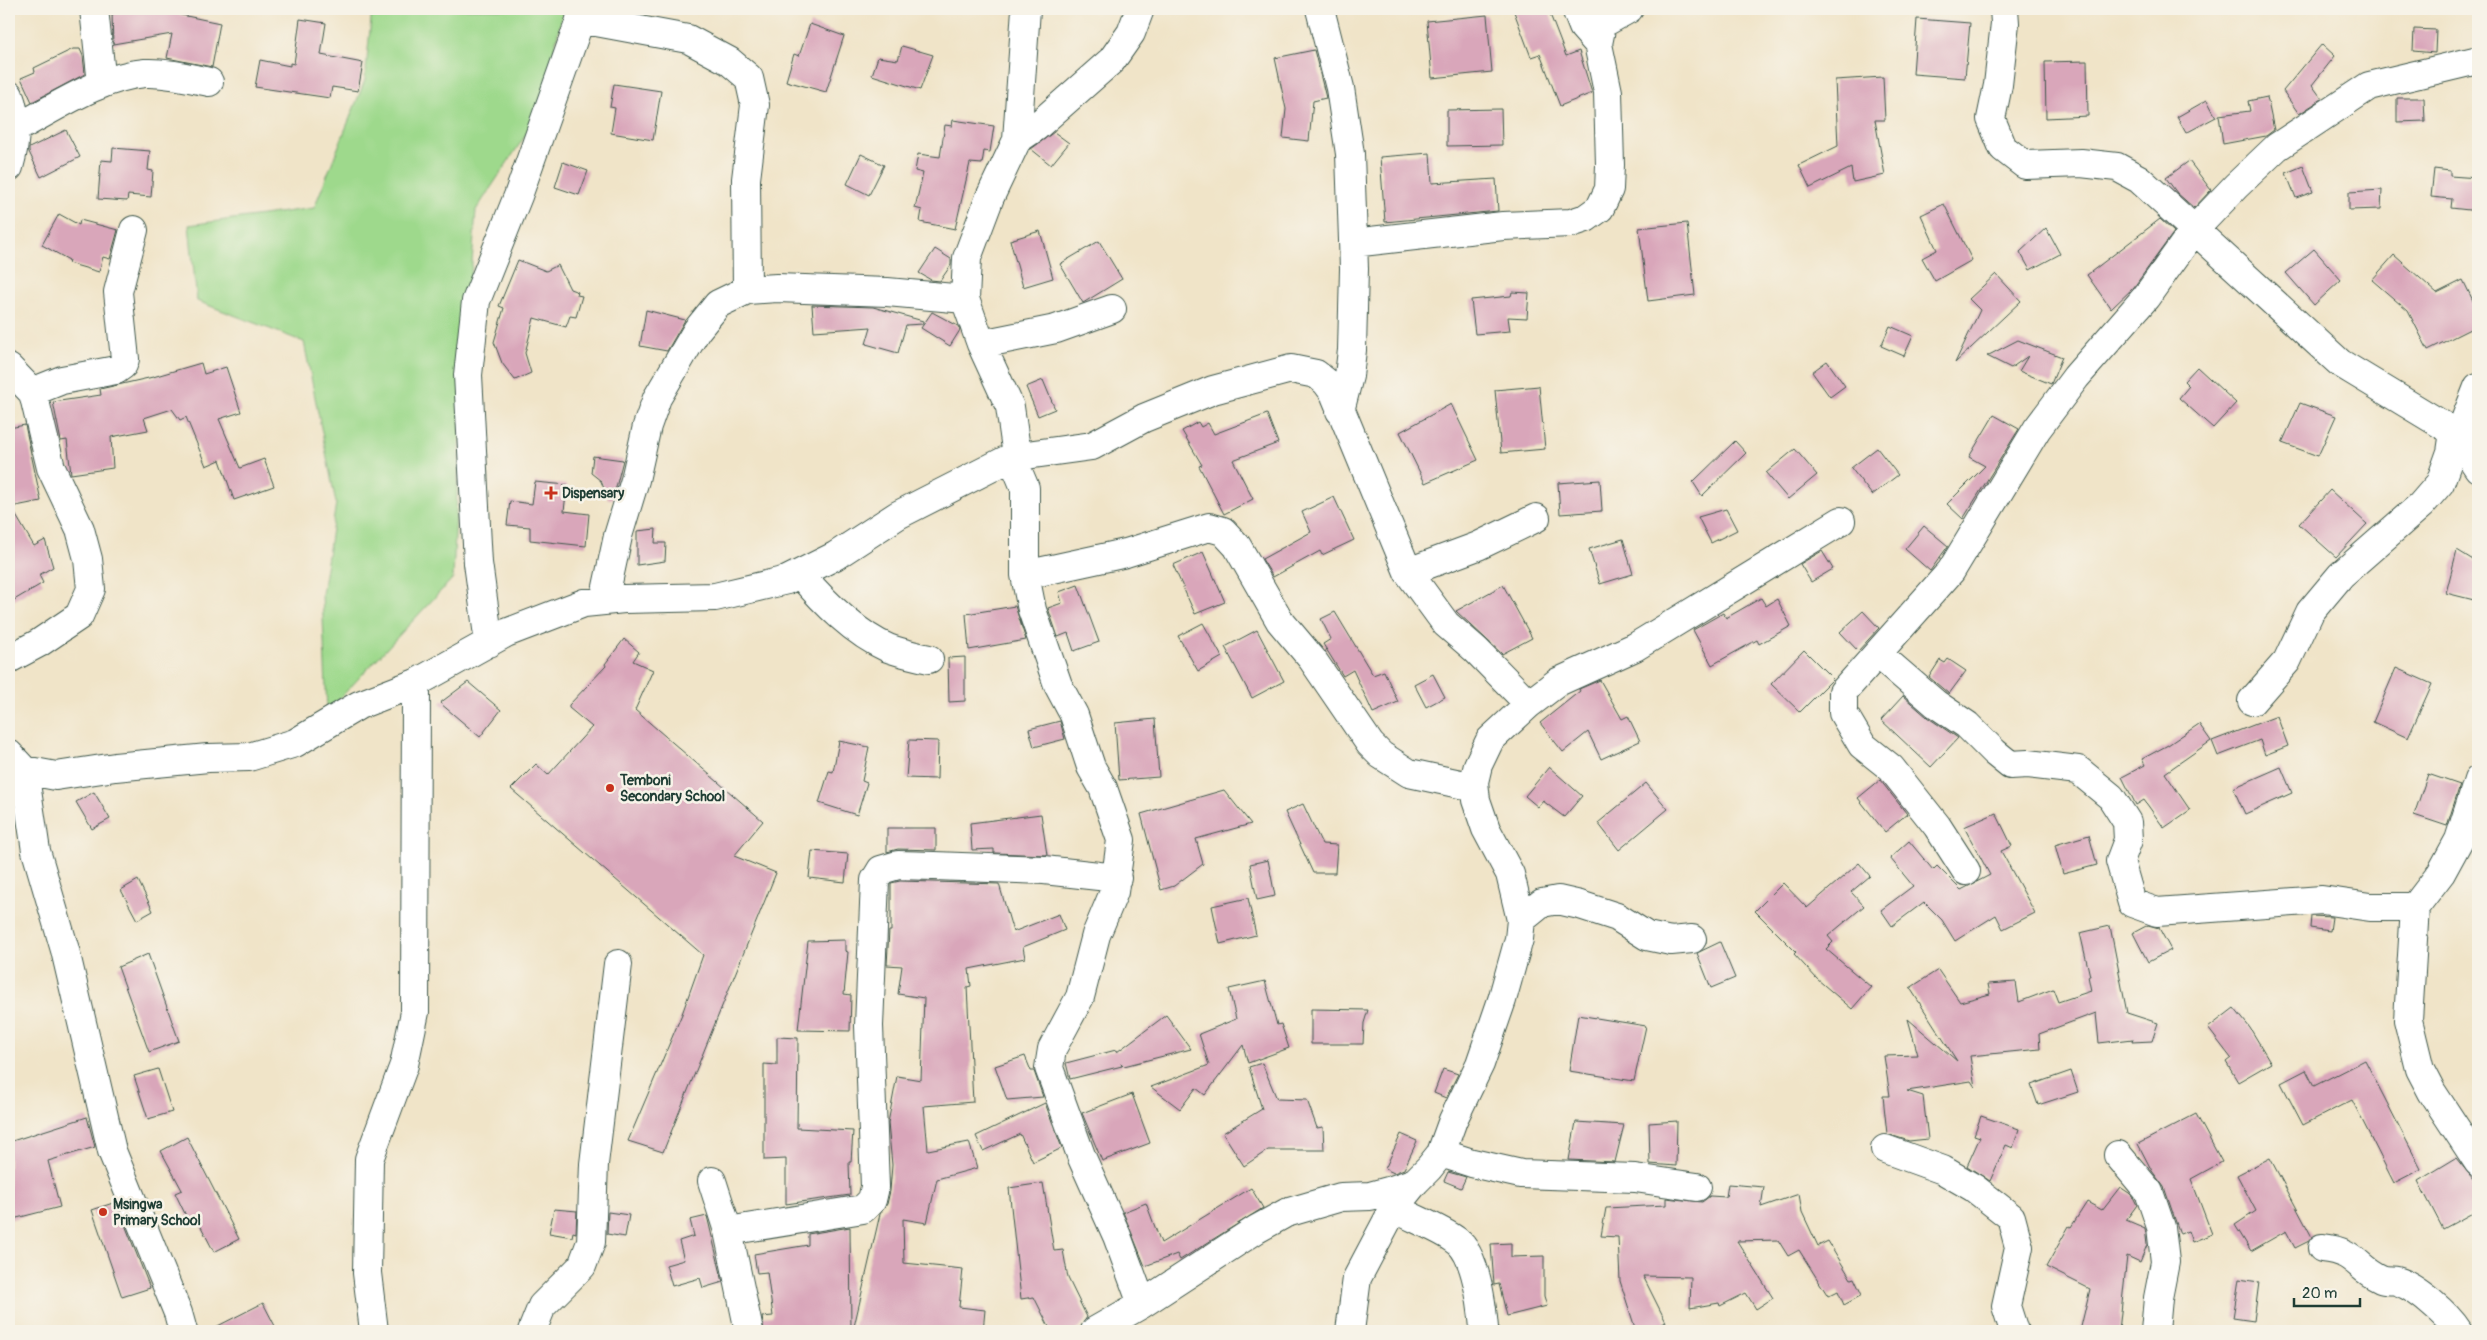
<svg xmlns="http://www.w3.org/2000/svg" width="2487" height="1340" viewBox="0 0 2487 1340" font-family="Pangolin,sans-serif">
  <rect width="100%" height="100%" fill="#f7f3e8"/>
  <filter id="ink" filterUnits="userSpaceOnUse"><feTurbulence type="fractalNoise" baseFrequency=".02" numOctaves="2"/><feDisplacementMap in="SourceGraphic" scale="10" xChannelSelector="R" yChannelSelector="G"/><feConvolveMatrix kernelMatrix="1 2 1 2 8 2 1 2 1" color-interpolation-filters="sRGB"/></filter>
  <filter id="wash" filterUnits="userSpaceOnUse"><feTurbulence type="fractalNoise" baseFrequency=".0096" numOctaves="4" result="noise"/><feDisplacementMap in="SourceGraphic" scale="20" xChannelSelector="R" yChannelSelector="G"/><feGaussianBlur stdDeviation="1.12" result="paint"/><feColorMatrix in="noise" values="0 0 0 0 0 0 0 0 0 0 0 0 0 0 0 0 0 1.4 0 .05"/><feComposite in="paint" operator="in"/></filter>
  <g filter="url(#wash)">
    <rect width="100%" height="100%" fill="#f0e4c8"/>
    <path fill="#9ed98c" stroke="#5e8b60" d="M372,9H564L537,118L476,210L461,409L453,578L327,712L322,594L336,503L304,342L197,301L189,225L314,208L365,80Z"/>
    <g id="blocks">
      <path fill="#d9a6ba" d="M141,9H172V13L220,23L212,67L167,58L172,34L113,44L112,14Z
        M1513,9H1548L1566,56L1579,51L1592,93L1560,106L1540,54L1531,57Z
        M1487,15L1492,72L1432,78L1427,21Z
        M300,19L326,23L321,55L363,63L358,91L332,87L330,98L255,87L260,60L290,66V63L294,64Z
        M1917,19L1970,23L1965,78L1913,74Z
        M810,24L844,36L826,92L786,81L794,54L799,56Z
        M2414,29L2436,30L2435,53L2413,51Z
        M2322,44L2335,56L2312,85L2322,99L2299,114L2283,91Z
        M902,46L933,55L920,90L872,75L878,57L898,60Z
        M73,49H80L83,56L85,74L32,102L21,78L35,72L34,68Z
        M1314,50L1326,98L1313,101L1309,141L1283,138L1286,109L1275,58Z
        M2087,61L2088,116L2046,118L2045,62Z
        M1883,77L1885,120H1875L1885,175L1853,182L1851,168L1810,188L1799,165L1838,146L1835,80Z
        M614,84L661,91L653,140L611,133L615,108L610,107Z
        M2267,97L2274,130L2266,136L2223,144L2219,115L2250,111L2248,101Z
        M2397,98H2424L2425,121L2397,122Z
        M2207,100L2216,117L2186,133L2177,117Z
        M1501,109L1502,145L1447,146V110Z
        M953,120L994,126L990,152L984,151L982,164L970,163L955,229L920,222L922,210L915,208L923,173L915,171L918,154L940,157L945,125L952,126Z
        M66,130L80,157L41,177L29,152V148Z
        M1054,132L1069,143L1051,165L1031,149Z
        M113,148L150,151L148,170L153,171L151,197L128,195L127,201L98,199L101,160L112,161Z
        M1430,153L1432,183L1496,179L1498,211L1385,222L1380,157Z
        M861,154L884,165L869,195L847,184Z
        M2189,161L2211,190L2194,208L2177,193L2166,178Z
        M563,162L588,171L579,195L555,187Z
        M2303,166L2313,192L2296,198L2286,173Z
        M2434,169L2450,171V176L2478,178V211L2451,208L2452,199L2431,197Z
        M2382,190L2381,209L2349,210V192Z
        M1944,204L1972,260L1935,281L1922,258L1937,250L1921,215Z
        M59,214L79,225L80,220L118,230L110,259L103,257L99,272L68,263L69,260L42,245Z
        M2160,219L2174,232L2134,287L2111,309L2087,275Z
        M1687,223L1695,295L1648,301L1639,228Z
        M2046,228L2060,254L2030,270L2020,252Z
        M1040,231L1053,278L1023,287L1010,240Z
        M1099,241L1122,279L1083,303L1060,264Z
        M935,249L951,259V265L940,281L931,280L919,273Z
        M2314,249L2341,280L2314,305L2286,273Z
        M2394,255L2437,293L2463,280L2478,311V325L2428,350L2408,311L2372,280Z
        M518,260L546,271L558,265L570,289L578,292L577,295L582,296L576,317L570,316L566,327L534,318L525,353L531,373L515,380L502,363L494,342L504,308L499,306Z
        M1996,274L2021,301L1955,363L1980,310L1969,299Z
        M1512,292L1529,293L1527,318L1508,317L1510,331L1475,334L1471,300L1511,296Z
        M812,305L873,307L923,321V324L906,325L898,353L866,344L871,327L814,331Z
        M646,310L685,320L667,351L640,346Z
        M932,312L958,326L960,330L950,346L921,328Z
        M1890,326L1913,336L1904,356L1881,346Z
        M2018,340L2062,357L2051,384L2019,371L2028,356L2011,368L1987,356Z
        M1827,361L1845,386L1830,397L1812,372Z
        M201,363L204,374L226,367L241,412L219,419L240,468L264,459L274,486L234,500L220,460L206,466L186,417L180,420L172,409L144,418L148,430L111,437L113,468L71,474L67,440L61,441L53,402L101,395L100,389L153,377Z
        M2197,367L2236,403L2213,428L2179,398L2189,386L2184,381Z
        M1043,380L1055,409L1038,416L1026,387Z
        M1539,386L1545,449L1501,453L1495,390Z
        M2300,403L2336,416L2318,456L2282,443Z
        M1451,404L1478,460L1425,483L1400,432Z
        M1267,414L1278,443L1233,460L1253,499L1224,514L1199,466L1202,465L1182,431L1198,422L1201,427L1208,423L1214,434Z
        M1994,415L2019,429L1963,519L1947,504L1985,466L1969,457Z
        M25,425L41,501L11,507L34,546L45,540L53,567L39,575L43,583L9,603V428Z
        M1735,441L1746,453L1702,496L1693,482Z
        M1877,448L1898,475L1872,495L1851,468Z
        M1795,449L1817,475L1788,499L1766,473Z
        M593,456L623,460L613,499H608L601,481L591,473Z
        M1600,480L1602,511L1560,514L1558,483Z
        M535,482L567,485L564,511L589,514L586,546L530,540V527L507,525L510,501L532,504Z
        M2330,490L2367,524L2336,557L2299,524Z
        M1334,497L1354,540L1322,555L1320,551L1273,577L1262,559L1311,532L1302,512Z
        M1726,509L1737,530L1711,543L1698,517Z
        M1924,526L1948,546L1930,571L1905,549Z
        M656,529L655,543H666L665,561L637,565V531Z
        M1623,539L1633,574L1600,584L1589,549Z
        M2457,550L2478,563V601L2446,593Z
        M1822,551L1833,569L1811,582L1800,564Z
        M1203,552L1225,602L1195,614L1173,565Z
        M1078,585L1099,642L1074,651L1068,633L1058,637L1048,608L1062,603L1059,592Z
        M1503,585L1532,638L1502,654L1456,611Z
        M1761,598L1766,606L1777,599L1791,626L1759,644L1757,640L1712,665L1693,630L1723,613L1726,618Z
        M1015,606L1026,640L969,650L966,614Z
        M1863,611L1879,628L1858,651L1840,632Z
        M1335,612L1373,675L1384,671L1398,702L1373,713L1353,670L1343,676L1323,644L1331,639L1321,619Z
        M1203,623L1222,657L1198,671L1178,636Z
        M1257,630L1284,681L1252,698L1225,647Z
        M624,639L639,652L633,661L653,670L635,710L763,821L734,856L776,873L663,1152L628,1141L682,1014L703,955L511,789L536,764L548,775L592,727L569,708V705L606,666L605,664Z
        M1804,650L1833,679L1800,712L1771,684Z
        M965,657V701L949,702L948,658Z
        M1948,659L1966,671L1949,694L1929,677L1940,660L1945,663Z
        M2396,668L2432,684L2408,738L2373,722Z
        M1433,674L1445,697L1426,707L1414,684Z
        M1600,680L1622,719L1628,716L1640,741L1601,759L1588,732L1563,752L1540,723L1580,691L1579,689Z
        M468,682L501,710L480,737L440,703Z
        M1903,696L1927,717L1958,738L1931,767L1881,720Z
        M2277,716L2288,746L2265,755L2260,740L2218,756L2212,741Z
        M1155,719L1159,777L1119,780L1115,723Z
        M1060,721L1065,739L1034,747L1029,729Z
        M2199,724L2211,741L2165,773L2190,810L2164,828L2144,800L2136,805L2122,777L2145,765L2142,759L2168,745Z
        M909,740L938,741L937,779L906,778Z
        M839,741L869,747L862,781L867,783L857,815L819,803L829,771L833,772Z
        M1549,767L1582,796L1564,817L1543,801L1538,807L1525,796Z
        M2281,767L2292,793L2245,814L2233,788Z
        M2428,774L2460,785L2447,826L2414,815Z
        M1880,780L1907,814L1885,832L1858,798Z
        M1646,783L1668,809L1619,850L1598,823Z
        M1224,790L1251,824L1196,839L1203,864L1174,886L1161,890L1141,814Z
        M94,792L110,819L92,829L76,802Z
        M1303,804L1322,844L1337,845L1335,873H1313L1285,812Z
        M1996,813L2012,846L2001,851L2035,913L2003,929L1996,915L1955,941L1942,920L1924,902L1892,926L1881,910L1913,886L1890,858L1909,841L1933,870L1937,866L1961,890L1990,875L1964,827Z
        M1041,814L1047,855L994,853V849L972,850L970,823Z
        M887,828H936V850L898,849L887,852Z
        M2089,835L2097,865L2063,874L2055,845Z
        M812,851L848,854L845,882L809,878Z
        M1268,860L1275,896L1257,900L1250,864Z
        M1859,863L1870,876L1851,892L1864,906L1828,936L1833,942L1826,949L1871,987L1852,1009L1817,979L1794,954L1796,952L1755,911L1783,883L1807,908Z
        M138,880L153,911L137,920L121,890Z
        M900,881L999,884L1013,932L1059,914L1065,930L1023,947L1025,958L969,969L971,986L967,987L973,1102L924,1106L928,1150L969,1142L977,1168L937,1179L927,1223L903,1219L904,1263L963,1269L959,1307L985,1310L983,1331H853L880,1214L887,1204L890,1191L892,1165L888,1123L897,1076L921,1080L924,998L898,994L902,966L887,965L889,931H891V883Z
        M1248,898L1256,935L1220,944L1212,906Z
        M2311,916L2332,917L2330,931L2310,928Z
        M2148,925L2159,928L2171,950L2148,962L2133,933Z
        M2110,926L2127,1013L2158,1023L2152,1041L2132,1042L2133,1039L2099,1043L2096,1013L2039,1034L2040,1049L1970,1056L1975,1087L1971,1081L1907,1091L1923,1096L1928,1139L1909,1141L1887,1134L1883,1096H1890L1884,1056L1918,1055L1908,1019L1957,1061L1910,988L1938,970L1960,1002L1990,994L1988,984L2016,982L2019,1002L2053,989L2058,1002L2091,991L2088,976H2090L2080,933Z
        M845,940V951L848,952L844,994L851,995L850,1031L798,1030L808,941Z
        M1720,942L1735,978L1711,988L1697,953Z
        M148,954L179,1041L149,1052L118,967Z
        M1265,981L1277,1025L1281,1024L1289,1048L1248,1063L1243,1045L1205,1095L1196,1088L1180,1109L1151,1087L1209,1065L1199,1034L1236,1019L1229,989Z
        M2234,1008L2250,1028L2271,1063L2238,1082L2226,1062L2231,1058L2208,1028Z
        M1311,1009L1368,1010L1364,1023L1363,1044H1311Z
        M1166,1015L1191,1049L1124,1066L1121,1063L1122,1066L1070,1079L1066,1063L1116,1050L1117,1052Z
        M1578,1015L1646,1026L1634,1081L1569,1071Z
        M777,1037L798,1038L797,1128L853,1131L851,1162H849L850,1195L786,1204V1159L764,1160V1064L777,1065Z
        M1025,1056L1031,1071H1034L1043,1097L1007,1100L995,1066Z
        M2365,1060L2421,1169L2394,1183L2352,1100L2303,1125L2281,1083L2306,1070L2314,1086Z
        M1262,1063L1277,1099L1307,1100L1317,1128L1323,1127L1324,1150H1268L1244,1166L1223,1133L1262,1109L1249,1067Z
        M158,1069L172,1112L148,1119L134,1076Z
        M1443,1069L1458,1074L1446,1098L1434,1093Z
        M2071,1071L2078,1092L2038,1105L2031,1085Z
        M1132,1094L1150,1143L1102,1161L1082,1113Z
        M1045,1103L1062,1148L1033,1162L1020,1134L983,1151L976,1136Z
        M2196,1114L2222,1162L2191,1179L2212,1234L2192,1242L2188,1231L2180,1234L2164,1187L2152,1171L2138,1144Z
        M1981,1116L2019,1129L2013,1148L2006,1145L1990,1181L1967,1166L1980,1137L1974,1135Z
        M87,1117L95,1147L48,1161L60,1207L9,1220V1142Z
        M1677,1121L1676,1166L1650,1164L1649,1123Z
        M1576,1122L1624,1125L1615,1162L1569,1160Z
        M1401,1134L1417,1141L1404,1169L1394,1173L1385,1169Z
        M187,1137L239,1239L214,1252L197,1219L189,1222L175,1193L182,1190L161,1151Z
        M2270,1158L2312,1237L2309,1241L2295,1248L2286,1231L2251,1251L2235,1225L2256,1211L2237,1175Z
        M2456,1158L2478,1185V1210L2443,1229L2418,1181Z
        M1448,1172L1466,1177L1461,1188L1444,1181Z
        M1043,1183L1054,1251L1063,1250L1068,1278L1087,1317L1080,1328L1074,1331H1051L1034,1297L1021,1299L1009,1188Z
        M1728,1184L1764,1187L1761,1207L1799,1194L1802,1212L1818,1246L1828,1241L1851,1279L1854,1278L1862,1295L1844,1305L1838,1291L1828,1296L1799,1250L1788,1256L1778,1240L1737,1241L1773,1298L1756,1309L1746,1293L1720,1306L1719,1303L1690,1308L1691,1277L1643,1276L1666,1322L1649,1331H1636L1620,1281L1618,1237L1601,1236L1606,1208L1666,1205V1198L1702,1202L1710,1196L1726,1197Z
        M2120,1187L2132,1195L2137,1205L2126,1220L2145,1228L2147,1245L2140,1262L2127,1256L2119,1331H2080L2090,1289L2046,1267L2069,1226L2071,1227L2087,1202L2102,1210Z
        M1251,1188L1263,1208L1180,1260L1177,1254L1145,1266L1123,1212L1146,1203L1161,1243Z
        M116,1202L150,1288L122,1297L92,1210Z
        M554,1209L577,1211L576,1233L573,1232L572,1237L549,1233Z
        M608,1212L629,1215L625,1237L607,1234Z
        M707,1216L723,1282L703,1288L700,1278L672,1286L666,1265L684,1260L679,1241L694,1236L690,1220Z
        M850,1227L851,1331H764L762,1317L773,1316L767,1272L757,1273L754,1254L808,1245V1234Z
        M1511,1243V1257L1544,1256V1296L1547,1306L1507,1316L1499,1284L1494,1285L1491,1244Z
        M2239,1279L2259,1282L2254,1321L2233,1318Z
        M263,1303L275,1326L266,1331H208Z"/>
    </g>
  </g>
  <g filter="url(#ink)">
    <use href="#blocks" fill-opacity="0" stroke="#3e564a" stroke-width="1"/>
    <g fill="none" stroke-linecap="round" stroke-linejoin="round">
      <defs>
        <path id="minor" d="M94,9L102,84
          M1320,9L1340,88L1350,154L1354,269L1352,350L1349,376L1340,411
          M1576,9L1583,27L1598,44
          M2004,9L2005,23L1998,85L1991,119L2003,148L2025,165L2081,163L2117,167L2139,179L2340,363L2454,432L2478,468
          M580,19L688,39L729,61L749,78L755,105L746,179L747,290
          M9,95C18,118 16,143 9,167
          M15,129C55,108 99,77 145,73C166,72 189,78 209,82
          M1017,140L1026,9
          M1353,243L1503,226L1571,223L1586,218L1600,208L1609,189L1610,165L1608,92L1598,44L1602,24L1629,9
          M981,344L1056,329L1112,309
          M9,368L32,392L35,401L51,468L80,529L88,559L91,589L79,616L39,643L9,659
          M32,392L62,380L116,370L123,365L125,359L118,292L134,230
          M2458,438L2478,387
          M1017,456L1010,407L981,344L965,299L967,258L990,197L1017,140L1036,127L1112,60L1131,33L1140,9
          M1012,457L1025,488V575L1032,610L1058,685L1074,715L1091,767L1103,788L1121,840L1114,892L1096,935L1080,997L1052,1049L1049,1068L1082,1158L1117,1236L1142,1304
          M1408,572L1478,546L1536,518
          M800,574C824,602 854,633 888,648C901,653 916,656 929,659
          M1025,575L1126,553L1209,527L1223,531L1237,546L1280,621L1312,659L1370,744L1381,755L1409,773L1474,787
          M604,601L618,536L635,480L647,426L657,398L697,330L718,304L747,290L777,288L887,292L965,299
          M489,643L478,563L468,375L476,301L518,196L584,9
          M1878,654L1936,704L1967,725L1994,752L2010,765L2028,764L2078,770L2111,797L2127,822L2128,840L2120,861L2132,903L2157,912L2322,900L2370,907H2415
          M2252,701L2287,661L2310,612L2341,575L2421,505L2440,483L2451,452L2454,432
          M9,754L24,770L56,776L115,767L208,758L249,757L295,743L359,705L416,683L506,633L584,603L624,599L715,597L787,580L835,556L898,515L1012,457L1092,446L1144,418L1213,390L1291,369L1316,374L1326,382L1334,393L1408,572L1446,624L1476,650L1529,704
          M24,770L36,851L65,950L112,1151L178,1313L183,1331
          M2478,780L2459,840L2441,873L2415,907L2408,1020L2420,1069L2432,1092L2478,1162
          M1966,871L1937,826L1891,768L1862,745L1843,713V692L1951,571L2037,429L2076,377L2146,297L2194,230L2236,186L2277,147L2369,86L2478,60
          M1521,920L1542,903L1558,900L1580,905L1617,917L1647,936L1671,941L1692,939
          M1885,1149L1943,1170L1974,1188L2011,1217L2019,1247L2006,1306L2014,1331
          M1441,1153L1472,1163L1521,1174L1635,1178L1697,1187
          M2118,1155L2149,1192L2161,1227L2165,1262L2158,1298L2155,1331
          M712,1181L728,1231L749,1331
          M1394,1208C1412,1218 1442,1229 1457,1241C1476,1255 1482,1305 1484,1328
          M728,1231L863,1209L872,1200L875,1187L869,1026L875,880L881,870L898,865L934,866L1044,870L1117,878
          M2322,1248C2358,1252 2354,1267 2381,1279C2386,1281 2392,1280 2396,1281C2415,1286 2448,1315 2458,1331
          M374,1331L367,1273L369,1159L404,1065L415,1012L416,683
          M532,1331L542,1306L582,1266L591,1242L594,1164L618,964
          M1095,1331L1142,1304L1257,1229L1286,1213L1341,1197L1370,1196L1392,1190L1415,1182L1429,1168L1441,1153L1453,1120L1480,1064L1502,1000L1519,939L1521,920L1510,874L1486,829L1476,800L1474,782L1478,765L1490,740L1529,704L1558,682L1635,647L1841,521
          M1350,1331L1357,1278L1394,1208L1415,1182"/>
      </defs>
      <use href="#minor" stroke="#3e564a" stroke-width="30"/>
      <use href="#minor" stroke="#fff" stroke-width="28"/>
    </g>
  </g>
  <g fill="#c8321e" stroke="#f7f3e8" stroke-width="2">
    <path d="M548.5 485.5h5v5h5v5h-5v5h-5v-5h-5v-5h5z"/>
    <circle cx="610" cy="788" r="5"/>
    <circle cx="103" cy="1212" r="5"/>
  </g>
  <g text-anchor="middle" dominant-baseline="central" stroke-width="5" stroke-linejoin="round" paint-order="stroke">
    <g font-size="14" font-weight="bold" fill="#1f3d34" stroke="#f7f3e8" text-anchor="start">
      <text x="562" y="493">Dispensary</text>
      <text x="620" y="780">Temboni<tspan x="620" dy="16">Secondary School</tspan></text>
      <text x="113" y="1204">Msingwa<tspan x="113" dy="16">Primary School</tspan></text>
    </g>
  </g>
  <rect width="2487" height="1340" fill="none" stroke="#f7f3e8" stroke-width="30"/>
  <path d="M2294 1298v8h66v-8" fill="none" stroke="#1f3d34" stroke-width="2.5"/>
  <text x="2302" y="1298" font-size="15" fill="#1f3d34" stroke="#f7f3e8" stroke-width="4" paint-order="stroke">20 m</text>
</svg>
